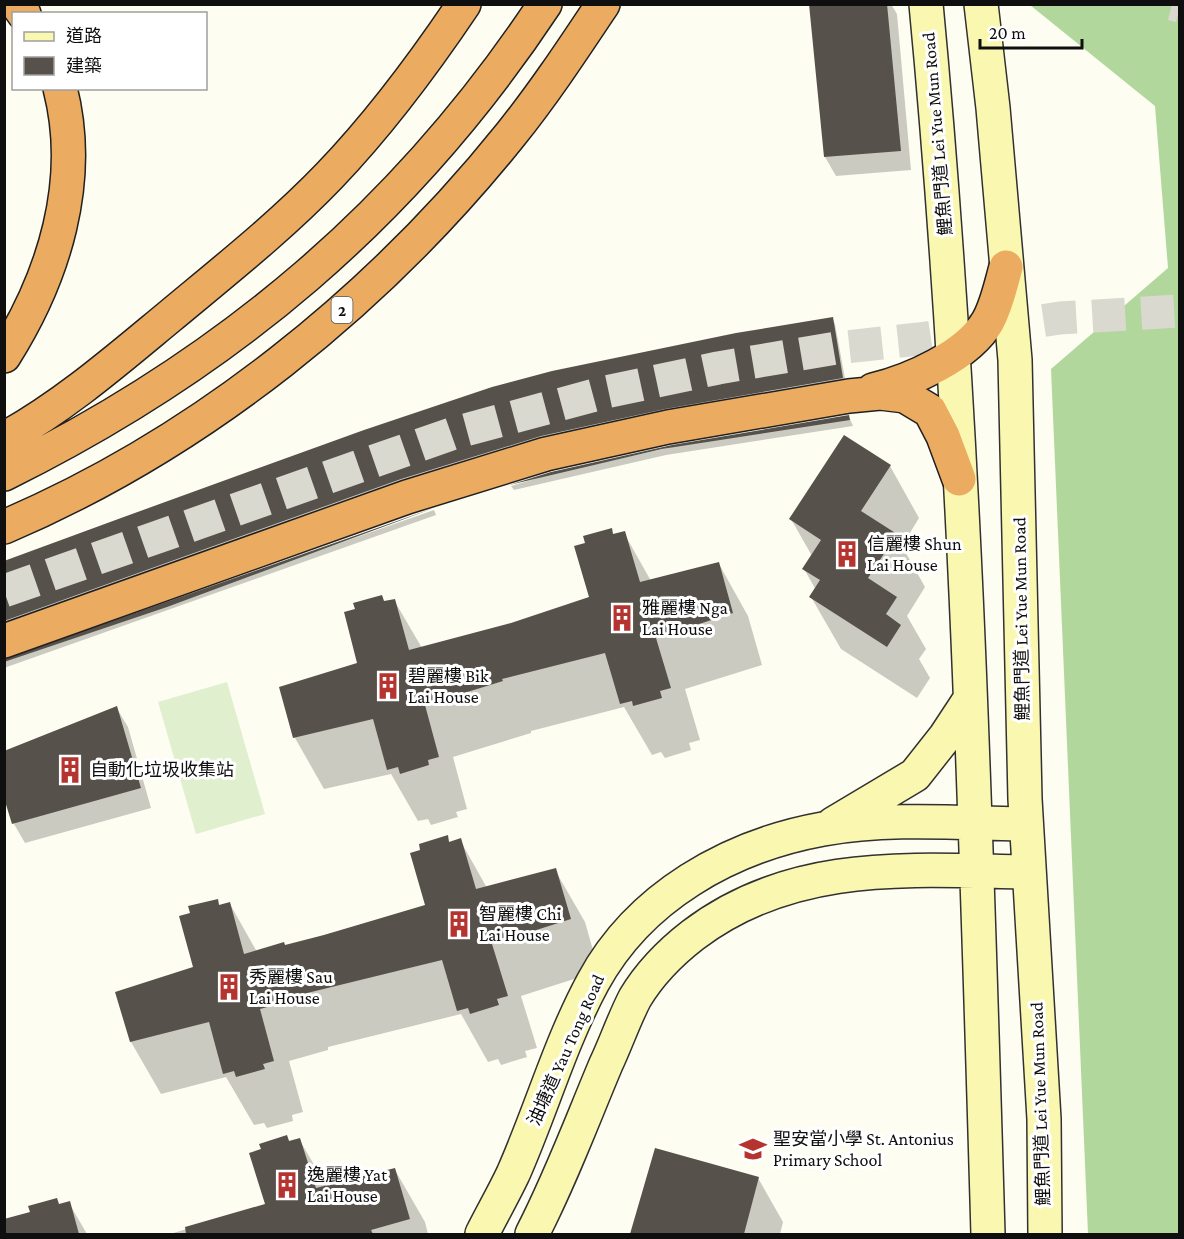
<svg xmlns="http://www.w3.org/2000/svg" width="1184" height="1239" viewBox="0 0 1184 1239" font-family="'Crimson Pro','Noto Sans TC',serif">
  <rect width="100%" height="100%" fill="#fefdf1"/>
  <path fill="#b2d79d" d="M1030,5H1179V1234H1088L1051,369L1168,268L1155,106Z"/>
  <path fill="#e0efce" d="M227,682L265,814L196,834L158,702Z"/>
  <path fill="#0003" d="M811,4H891L897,14L911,170L836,176L825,157Z
    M832,318L835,324L846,384L4,628V562Z
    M849,417L853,426L666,455L514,490L511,486L551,474L672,447Z
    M890,466L919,518L902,546L925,587L907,616L926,649L919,659L930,678L917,698L841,649L811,597L816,590L804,569L812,556L791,519Z
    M434,510L436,515L4,668V661Z
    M611,530L614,536L624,533L651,581L719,564L748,616L762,665L685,689L700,740L689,743L691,750L665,758L661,752L652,755L624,707L531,731V733L453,757L467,809L456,812L458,817L431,825L428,819L418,821L391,774L324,789L295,738L281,688L359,664L357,610L382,597L385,603L394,600L422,648L512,625L591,598L587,544Z
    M116,707L128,727L151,808L25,843L14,824Z
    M447,837L450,843L460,840L487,888L555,870L585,922L599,971L521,996L537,1048L525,1051L527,1057L501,1065L498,1059L488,1062L461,1014L328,1047V1050L289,1061L303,1112L292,1115L293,1121L267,1128L264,1123L254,1125L226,1077L161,1094L131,1042L117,993L195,968L192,914L217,901L220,906L230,904L257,952L285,946L427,906Z
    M287,1137L290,1142L299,1139L327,1187L395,1170L425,1222L428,1234H170L267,1205Z
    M656,1150L758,1178L783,1222L780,1234H632Z
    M69,1203L87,1234H26L20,1216Z"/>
  <path fill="#57514c" d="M809,4H887L901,151L824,157Z
    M833,317L843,378L665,409L541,436L401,479L4,621V561L121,518L364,430L492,387L552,371L736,333Z
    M849,415L850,420L662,449L509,485L551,472L672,445Z
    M844,435L891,465L861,511L897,534L868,578L897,597L886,614L901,625L887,647L809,597L820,580L802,569L821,540L789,519Z
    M434,508L167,607L4,662V659Z
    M612,528L613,534L625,531L640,582L719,562L733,613L656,638L671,688L660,691L662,698L633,706L632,701L620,704L605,653L502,679L503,681L425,705L439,757L428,760L429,765L400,774L398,767L387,770L373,719L293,738L279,687L357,663L344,612L355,609L353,603L382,595L384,601L395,599L409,650L511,623L589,597L574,546L585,543L583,536Z
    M117,706L141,788L12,824L4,798V751Z
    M448,835L449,842L461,838L476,889L556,868L571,919L492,944L508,996L497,999L499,1005L470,1014L468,1008L457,1011L442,960L299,995L300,998L260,1009L274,1061L263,1064L265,1069L236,1077L234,1071L223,1074L209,1022L130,1042L115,992L193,967L179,916L190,913L188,906L218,899L219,905L230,902L244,954L284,942L285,945L324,935L425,905L410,853L420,850L419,844Z
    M287,1135L289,1141L300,1138L316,1188L395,1168L410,1219L371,1230L373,1234H186L185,1227L265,1204L249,1153L261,1149L259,1144Z
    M655,1148L759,1177L744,1234H630Z
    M57,1198L59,1204L70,1201L79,1234H4V1219L30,1212L28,1206Z"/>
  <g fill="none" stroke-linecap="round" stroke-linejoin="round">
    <path stroke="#dad9cf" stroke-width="33" stroke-dasharray="33 16" stroke-linecap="butt" d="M1172,4L1180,6
      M4,591L454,433L606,392L718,368L836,348L919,339L1060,318L1180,311"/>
    <defs>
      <path id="secondary" d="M926,4C965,413 976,824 988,1234
        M981,4L993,108L1015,360L1025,799L1044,1119L1045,1234
        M833,824L915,775L945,737L970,699
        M482,1234C492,1214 503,1195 513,1174C541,1111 560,1043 593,982C639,897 729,846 823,829C889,817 959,823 1026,824
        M532,1234C560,1180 582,1121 606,1064C616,1043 624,1019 635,998C650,973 671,952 693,935C793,859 910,870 1028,872"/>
      <path id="highway" d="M17,4L24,14
        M4,356C54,277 84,181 60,88
        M873,390C910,381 968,356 988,321C997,305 1001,285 1006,267
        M4,439C64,406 117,360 169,317C223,272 280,227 329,176C380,123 423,65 464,4
        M4,474C228,363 406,214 545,4
        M4,527C201,443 378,300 511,134C544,93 573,49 603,4
        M4,641L407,497L546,454L668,427L849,396L880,393L905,396L930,411L943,436L959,479"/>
    </defs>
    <use href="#secondary" stroke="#313131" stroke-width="36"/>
    <use href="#highway" stroke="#202020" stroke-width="36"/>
    <use href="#secondary" stroke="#faf8b0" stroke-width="33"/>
    <use href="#highway" stroke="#ebac62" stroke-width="33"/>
  </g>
  <defs>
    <symbol id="building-bare" viewBox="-9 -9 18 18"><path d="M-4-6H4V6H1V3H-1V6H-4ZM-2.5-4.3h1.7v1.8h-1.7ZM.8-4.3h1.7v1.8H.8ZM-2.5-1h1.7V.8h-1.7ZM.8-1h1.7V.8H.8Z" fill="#b6342f" stroke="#fff" stroke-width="2.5" paint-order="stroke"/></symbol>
    <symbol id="school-bare" viewBox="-9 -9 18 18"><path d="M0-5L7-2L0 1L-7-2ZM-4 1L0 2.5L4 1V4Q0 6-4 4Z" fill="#b6342f" stroke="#fff" stroke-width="2.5" paint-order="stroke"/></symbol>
  </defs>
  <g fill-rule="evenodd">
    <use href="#building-bare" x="828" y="535" width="38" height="38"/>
    <use href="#building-bare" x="603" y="599" width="38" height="38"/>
    <use href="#building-bare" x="369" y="667" width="38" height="38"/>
    <use href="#building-bare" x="51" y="751" width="38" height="38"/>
    <use href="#building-bare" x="440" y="905" width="38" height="38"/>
    <use href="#building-bare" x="210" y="968" width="38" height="38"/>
    <use href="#school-bare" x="734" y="1130" width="38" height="38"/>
    <use href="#building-bare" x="268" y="1166" width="38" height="38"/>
  </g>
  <g text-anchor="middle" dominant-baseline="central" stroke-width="6" stroke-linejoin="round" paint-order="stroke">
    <rect fill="#fff" stroke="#575757" stroke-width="1.5" x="331.5" y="297" width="21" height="26" rx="4.5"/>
    <g font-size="16" font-weight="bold" fill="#0f0f0f">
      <text x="342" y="310">2</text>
    </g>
    <g font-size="18" fill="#0f0f0f" stroke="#fff">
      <text transform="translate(937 134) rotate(-95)">鯉魚門道 Lei Yue Mun Road</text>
      <text transform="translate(1021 619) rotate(-91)">鯉魚門道 Lei Yue Mun Road</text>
      <text transform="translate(566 1050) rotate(-66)">油塘道 Yau Tong Road</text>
      <text transform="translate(1040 1104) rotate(-92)">鯉魚門道 Lei Yue Mun Road</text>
    </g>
    <g font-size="18" fill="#0f0f0f" stroke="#fff" text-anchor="start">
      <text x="867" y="544">信麗樓 Shun<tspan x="867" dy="21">Lai House</tspan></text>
      <text x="642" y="608">雅麗樓 Nga<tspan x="642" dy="21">Lai House</tspan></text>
      <text x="408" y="676">碧麗樓 Bik<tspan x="408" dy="21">Lai House</tspan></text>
      <text x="90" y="770">自動化垃圾收集站</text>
      <text x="479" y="914">智麗樓 Chi<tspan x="479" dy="21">Lai House</tspan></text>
      <text x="249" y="977">秀麗樓 Sau<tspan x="249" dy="21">Lai House</tspan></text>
      <text x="773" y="1139">聖安當小學 St. Antonius<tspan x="773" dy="21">Primary School</tspan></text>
      <text x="307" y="1175">逸麗樓 Yat<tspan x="307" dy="21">Lai House</tspan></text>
    </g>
  </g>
  <rect width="1184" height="1239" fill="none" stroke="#0f0f0f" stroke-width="12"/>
  <rect x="12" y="12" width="195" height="78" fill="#ffffff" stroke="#9f9f9f" stroke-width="1.5"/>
  <rect x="24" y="32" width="30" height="9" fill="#faf8b0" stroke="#9f9f9f" stroke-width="1.5"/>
  <text x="66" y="42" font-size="18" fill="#0f0f0f">道路</text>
  <rect x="24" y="57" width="30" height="18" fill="#57514c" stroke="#9f9f9f" stroke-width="1.5"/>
  <text x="66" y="72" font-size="18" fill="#0f0f0f">建築</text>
  <path d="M980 39v9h102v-9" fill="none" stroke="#0f0f0f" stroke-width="3"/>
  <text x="989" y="39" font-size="18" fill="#0f0f0f" stroke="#ffffff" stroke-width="4.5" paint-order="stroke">20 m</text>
</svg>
